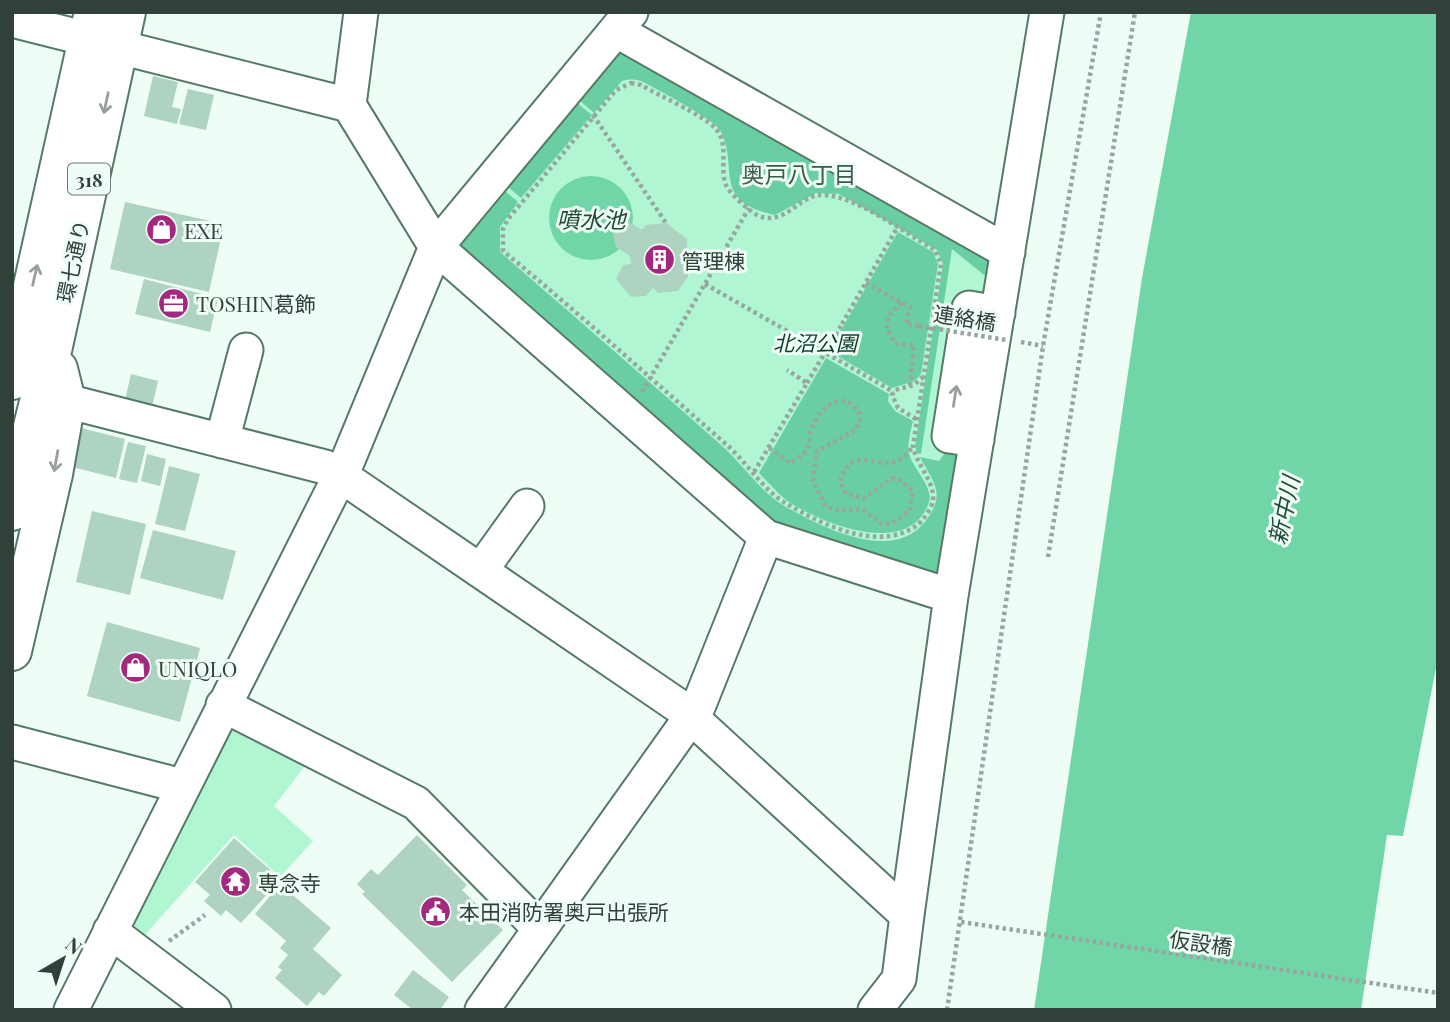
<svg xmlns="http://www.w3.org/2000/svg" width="1450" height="1022" viewBox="0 0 1450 1022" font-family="'Playfair Display','Noto Sans JP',serif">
  <rect width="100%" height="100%" fill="#eefdf5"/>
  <path fill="#b0f6d3" d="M620,37L1003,253L948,589L771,528L446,250Z
    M233,731L305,766L274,806L313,841L280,877L234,835L144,936L136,929L133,918L221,738Z"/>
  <path fill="#69cfa2" d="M622,48L992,257L989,279L952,249L921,454L917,453L915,446L943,264L937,250L839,194L816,193L775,215C710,201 740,168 720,130C713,119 657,89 643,82C636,79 630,79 622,81L594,113L579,100Z
    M576,102L592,115L521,198L508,187Z
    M505,191L518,202L500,227V252C574,316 648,380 721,445C743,464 761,493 786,507C824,528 895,565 927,519C946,493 933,482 920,457L939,461L951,445L963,447L941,578L769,526L457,249Z
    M898,232L933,252L938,264L921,374L915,381L892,388L829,351Z
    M826,358L889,394L888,401L895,411L913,421C911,431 907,443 909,453C912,468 934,487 929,502C910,560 819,523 786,500C776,492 768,482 759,473Z"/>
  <path fill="#70d6a8" d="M1191,12H1438V658L1403,836L1387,835L1361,1010H1034L1142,278Z
    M549 218a42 42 0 1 1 84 0a42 42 0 1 1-84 0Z"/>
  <path fill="#aed3c0" d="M153,76L178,82L172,107L181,109L177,124L144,116Z
    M188,89L214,95L206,130L179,124Z
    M125,202L224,224L209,292L110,269Z
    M628,221L642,230L646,225L666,223L687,239L688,277L678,291L658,293L653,288L646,296L631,297L616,279L623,265L631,264L630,256L616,247L612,229Z
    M144,279L218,298L210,332L135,314Z
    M131,374L158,381L152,407L125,400Z
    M81,428L125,439L116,478L72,467Z
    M128,442L146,446L137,483L119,479Z
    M147,454L166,459L160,486L141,481Z
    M169,466L200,474L185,531L155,524Z
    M92,511L146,524L130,595L76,582Z
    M153,530L236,551L223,600L140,578Z
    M107,622L200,648L180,722L87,696Z
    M417,835L467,885L462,890L503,930L452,982L362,894L365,892L357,884L371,869L378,875Z
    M234,838L281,879L241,923L226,910L221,916L204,901L210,895L195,882Z
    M280,884L331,928L313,949L342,975L324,996L319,992L307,1006L275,978L282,970L278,967L288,955L280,948L286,941L255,914Z
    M413,970L449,997L440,1010H413L394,995Z"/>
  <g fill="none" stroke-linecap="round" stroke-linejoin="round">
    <defs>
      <path id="minor" d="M12,20L349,105L361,12
        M617,31L1008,252
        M349,105L436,247L766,537L951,596
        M66,401L325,467L340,475L680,707L907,915L951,596L1047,12
        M977,440L949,436L969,308L998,313
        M222,441L246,350
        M481,570L527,506
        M223,705L416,803L540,929L482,1010
        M12,742L182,786
        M540,929L698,707L766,537
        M110,931L214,1010
        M71,1010L348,460L436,247L631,12
        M875,1010L899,979L907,915"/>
      <path id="major" d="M12,380L94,12
        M12,511L53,346L126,12
        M12,651L53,474L66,401L58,369"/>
    </defs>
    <use href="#minor" stroke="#567968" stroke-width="37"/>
    <use href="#major" stroke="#567968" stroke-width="42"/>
    <path stroke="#97a69f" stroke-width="4.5" stroke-dasharray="3.5 3.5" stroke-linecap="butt" d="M631,83L641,85C658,95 703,115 715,128C730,143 719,168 726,185C730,194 745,206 752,212C782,232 797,196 820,195C855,194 904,233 935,250L941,264L913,446C916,464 935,482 933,500C932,508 923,521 916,526C878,552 823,525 787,504C764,491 747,463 727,445C652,380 579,313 503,251V229L508,219L616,90Z
      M593,115L666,223
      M866,283L910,307L906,324L919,326
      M705,284L894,392
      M902,303L888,316L887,331L897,344L914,345L910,386
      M842,324L897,228
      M1021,342L1043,346
      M642,392L749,208
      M916,419L898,408L892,395L895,390L914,385L923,377
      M769,448L790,463C795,460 804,455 807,449C810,441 809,431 814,423C826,401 848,389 861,417L856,430L817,451L813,481L826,507L837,510L862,509L882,524L893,523L910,511L913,492L900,480L892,478L864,498L846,494L840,482C855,433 887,487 913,446
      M754,472L807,383L787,370
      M1048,557L1135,12
      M961,922L1438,993
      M169,941L205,915
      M947,1010L1043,346L1101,12"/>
    <use href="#minor" stroke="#fff" stroke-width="33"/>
    <use href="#major" stroke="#fff" stroke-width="38"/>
    <path stroke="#97a69f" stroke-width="4.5" stroke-dasharray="3.5 3.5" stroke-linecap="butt" d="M919,326L1006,340
      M807,383L842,324"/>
  </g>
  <defs><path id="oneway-shaft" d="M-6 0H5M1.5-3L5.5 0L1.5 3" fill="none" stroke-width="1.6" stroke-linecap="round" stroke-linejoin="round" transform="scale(1.75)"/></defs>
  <g stroke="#98a09c">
    <use href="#oneway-shaft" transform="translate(106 103) rotate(102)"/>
    <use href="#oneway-shaft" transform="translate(35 275) rotate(-77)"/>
    <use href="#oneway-shaft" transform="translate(955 396) rotate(-81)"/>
    <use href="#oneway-shaft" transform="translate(56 461) rotate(100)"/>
  </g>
  <defs>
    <symbol id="shop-disc" viewBox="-11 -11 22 22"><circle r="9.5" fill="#a3297f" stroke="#eefdf5"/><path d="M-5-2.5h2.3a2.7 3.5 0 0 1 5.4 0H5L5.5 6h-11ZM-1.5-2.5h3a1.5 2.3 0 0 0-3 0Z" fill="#fff"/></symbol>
    <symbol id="building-disc" viewBox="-11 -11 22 22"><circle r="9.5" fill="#a3297f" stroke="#eefdf5"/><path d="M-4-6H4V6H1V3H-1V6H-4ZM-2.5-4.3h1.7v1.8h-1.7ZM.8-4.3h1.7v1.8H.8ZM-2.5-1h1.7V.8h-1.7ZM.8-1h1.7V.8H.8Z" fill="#fff"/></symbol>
    <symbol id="office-disc" viewBox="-11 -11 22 22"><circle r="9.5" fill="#a3297f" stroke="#eefdf5"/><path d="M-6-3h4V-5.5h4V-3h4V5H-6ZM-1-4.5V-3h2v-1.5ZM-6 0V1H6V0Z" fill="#fff"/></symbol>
    <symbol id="temple-disc" viewBox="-11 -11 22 22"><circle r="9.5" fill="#a3297f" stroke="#eefdf5"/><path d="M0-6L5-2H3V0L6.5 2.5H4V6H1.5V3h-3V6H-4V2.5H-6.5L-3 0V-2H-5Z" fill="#fff"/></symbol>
    <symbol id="civic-disc" viewBox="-11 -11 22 22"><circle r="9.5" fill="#a3297f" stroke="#eefdf5"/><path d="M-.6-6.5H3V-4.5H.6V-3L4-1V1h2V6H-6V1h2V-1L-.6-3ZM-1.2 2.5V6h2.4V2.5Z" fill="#fff"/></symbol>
  </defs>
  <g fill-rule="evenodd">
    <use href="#shop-disc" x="144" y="212" width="35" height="35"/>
    <use href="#building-disc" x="642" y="242" width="35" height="35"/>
    <use href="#office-disc" x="156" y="286" width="35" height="35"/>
    <use href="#shop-disc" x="118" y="650" width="35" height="35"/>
    <use href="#temple-disc" x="218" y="864" width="35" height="35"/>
    <use href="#civic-disc" x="418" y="894" width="35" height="35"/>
  </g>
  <g text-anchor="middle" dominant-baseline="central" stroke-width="6" stroke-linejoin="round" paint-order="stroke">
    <rect fill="#eefdf5" stroke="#6a7971" stroke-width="2" x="68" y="163.5" width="42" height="31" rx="5"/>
    <g font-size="19" font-weight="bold" fill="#314039">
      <text x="89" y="179">318</text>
    </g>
    <g font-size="21" fill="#314039" stroke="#eefdf5" text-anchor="start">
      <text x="184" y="230">EXE</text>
      <text x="682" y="260">管理棟</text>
      <text x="196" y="303">TOSHIN葛飾</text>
      <text x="158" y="668">UNIQLO</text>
      <text x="258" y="882">専念寺</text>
      <text x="459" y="911">本田消防署奥戸出張所</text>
    </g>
    <g font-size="21" fill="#314039" stroke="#eefdf5">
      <text transform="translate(72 261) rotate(-78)">環七通り</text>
      <text transform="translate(965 317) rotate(9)">連絡橋</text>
      <text transform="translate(1201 942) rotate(8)">仮設橋</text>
    </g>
    <g font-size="21" font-style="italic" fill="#0d3b29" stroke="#eefdf5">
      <text x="815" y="342">北沼公園</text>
    </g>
    <g font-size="23" fill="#3a5c4b" stroke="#eefdf5">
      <text x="799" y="173">奥戸八丁目</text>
    </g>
    <g font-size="23" font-style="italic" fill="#1f4b38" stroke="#eefdf5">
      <text x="591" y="218">噴水池</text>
      <text transform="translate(1283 510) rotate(-78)">新中川</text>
    </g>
  </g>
  <rect width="1450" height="1022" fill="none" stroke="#314039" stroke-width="28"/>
  <g transform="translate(63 959) rotate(39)" stroke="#eefdf5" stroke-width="5" paint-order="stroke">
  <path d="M0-5L12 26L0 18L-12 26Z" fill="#314039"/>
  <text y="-10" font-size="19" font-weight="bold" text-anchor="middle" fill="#314039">N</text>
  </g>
</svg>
